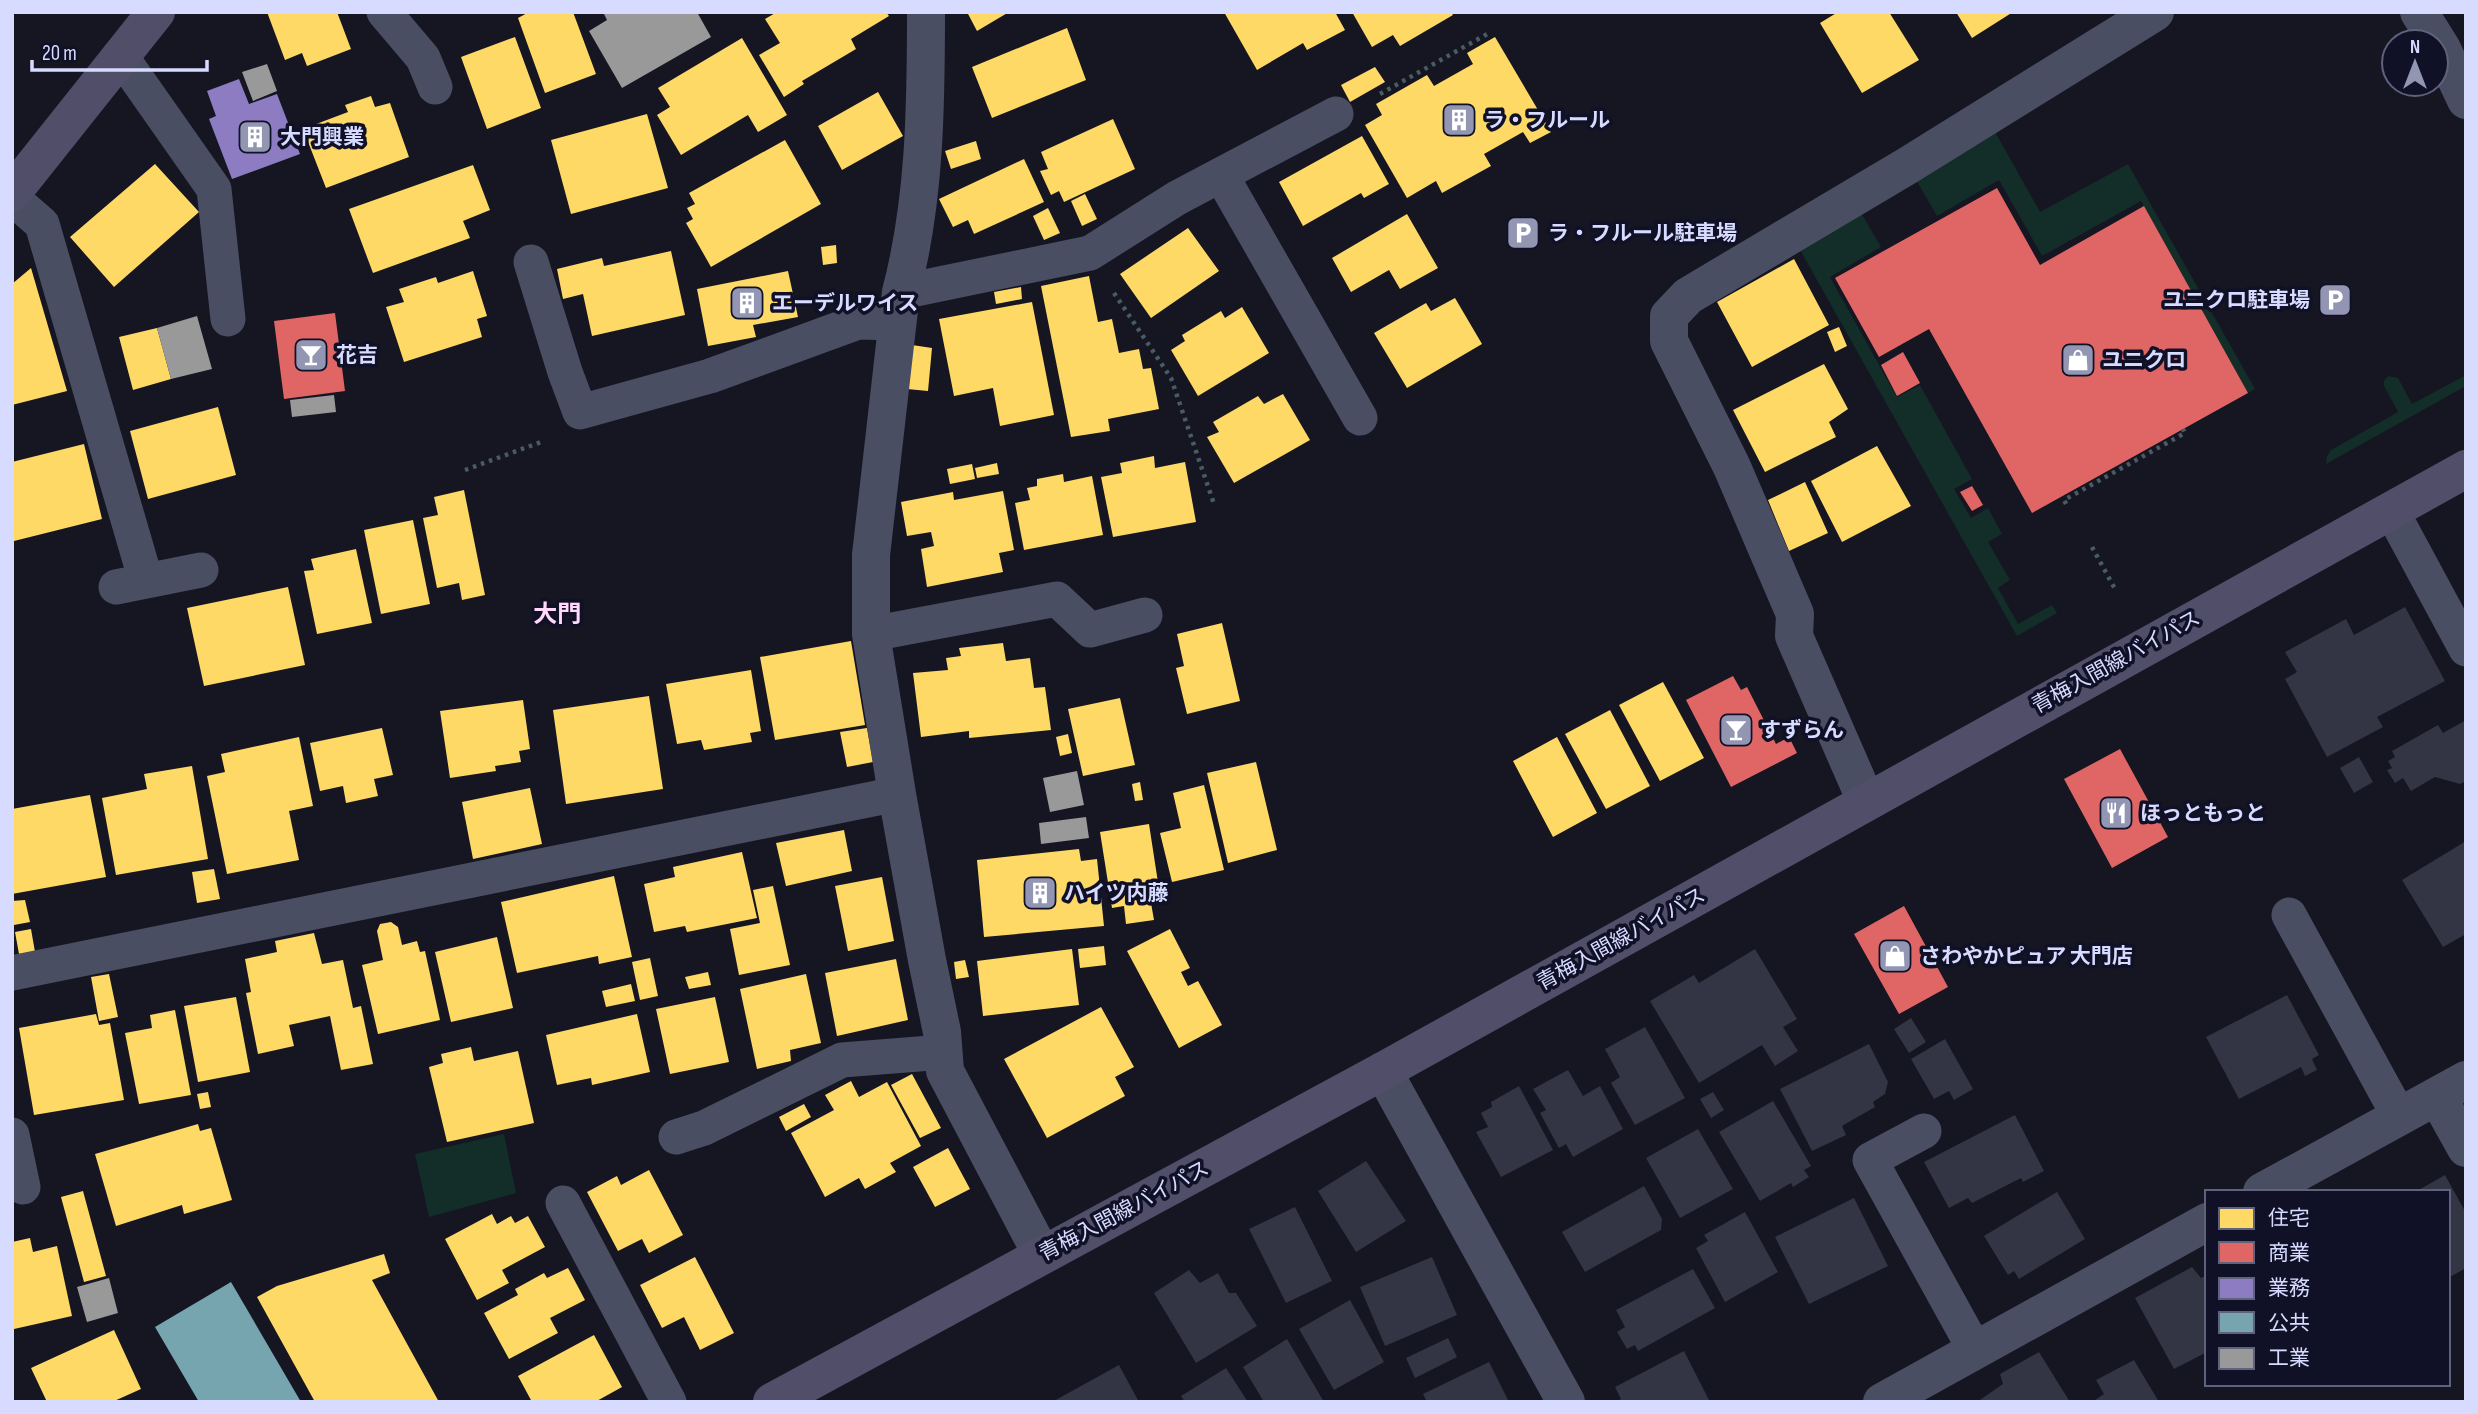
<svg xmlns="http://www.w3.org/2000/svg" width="2478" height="1414" viewBox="0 0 2478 1414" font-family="'Sofia Sans Condensed','Noto Sans JP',sans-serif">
  <rect width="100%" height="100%" fill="#151622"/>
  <path fill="#132d28" d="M1994,130L2040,212L2128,164L2255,389L2248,393L2141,201L2042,256L1999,180L1937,216L1915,178Z
    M1860,211L1881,247L1830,277L1897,397L1920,385L1972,479L1954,489L1971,518L1988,508L2002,534L1988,542L2010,580L1998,588L2018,624L2052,605L2057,613L2017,636L1799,248Z
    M2466,375V386L2326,464L2327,456L2331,450L2398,412L2384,386V381L2388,376L2398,378L2412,404Z
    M504,1134L516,1193L429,1217L415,1154Z"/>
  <path fill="#ffd966" d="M267,12H337L351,49L307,66L302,53L285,60Z
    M529,12H573L596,74L545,93L518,18Z
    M777,12H886L889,16L851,39L856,49L802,81L804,84L784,97L759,55L780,43L765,19Z
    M967,12H1009L977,31Z
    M1224,12H1335L1345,30L1307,50L1303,43L1257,70Z
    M1352,12H1451L1453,15L1400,46L1393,35L1372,47Z
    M1838,12H1889L1919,60L1862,93L1820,23Z
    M1956,12H2013L1972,38Z
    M1067,28L1086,80L992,118L972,67Z
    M515,37L541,108L487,129L461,57Z
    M1495,37L1551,132L1530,143L1523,132L1484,154L1491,166L1442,193L1436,181L1407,198L1365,125L1382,115L1376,104L1427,75L1434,86L1473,64L1467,53Z
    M742,38L787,115L758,132L748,115L681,155L657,115L670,107L658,88Z
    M1375,67L1385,82L1350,102L1341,85Z
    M878,92L903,136L842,170L818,126Z
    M371,96L375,107L390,103L409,157L326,188L303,129L348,112L345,105Z
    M647,114L668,188L571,214L551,140Z
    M1113,119L1135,169L1064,202L1059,191L1051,195L1040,171L1048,169L1041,152Z
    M1362,136L1389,184L1364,198L1361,193L1303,226L1279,182Z
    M785,140L821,204L711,267L686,223L693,219L687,208L695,204L689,193Z
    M976,141L981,159L951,169L945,151Z
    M1024,159L1044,202L974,234L968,220L953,227L939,199Z
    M155,164L199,212L114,287L70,237Z
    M473,165L490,210L463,221L470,238L373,273L349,209Z
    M1085,194L1097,219L1082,226L1071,201Z
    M1048,208L1060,233L1044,240L1033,216Z
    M1407,214L1438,268L1400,289L1389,270L1351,292L1332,258Z
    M1188,228L1219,271L1151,318L1120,274Z
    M836,245L837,263L823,265L821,247Z
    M671,251L685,315L592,336L583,294L563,299L557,269L602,258L604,266Z
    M1794,259L1829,325L1752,367L1717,302Z
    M31,268L67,391L12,405V284Z
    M473,271L487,316L477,319L482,337L404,362L386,307L404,302L399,289L436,277L438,283Z
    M788,271L798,317L753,325L756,337L708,346L697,289Z
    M1089,276L1098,322L1112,319L1119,353L1139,349L1143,369L1151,368L1159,409L1108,419L1110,431L1071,437L1041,286Z
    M1021,287L1022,299L996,304L994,292Z
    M1455,298L1482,344L1407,388L1374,333L1426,303L1431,311Z
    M1032,302L1054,415L1000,426L993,388L954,396L939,319Z
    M1242,307L1269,353L1198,396L1171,350L1185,341L1182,335L1221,311L1225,318Z
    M1839,327L1847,346L1835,352L1827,332Z
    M157,328L171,379L133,390L119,337Z
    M912,345L932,348L928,391L907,389Z
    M1824,364L1848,409L1829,422L1836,437L1765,472L1733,410Z
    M1283,394L1310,440L1234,483L1207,437L1219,432L1213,422L1258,396L1264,404Z
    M218,407L236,475L148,499L130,431Z
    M84,444L102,519L14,541L12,462Z
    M1877,446L1911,506L1842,542L1811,481Z
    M1154,456L1155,468L1185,462L1196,522L1113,537L1101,477L1122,473L1120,463Z
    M997,463L999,474L977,478L975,468Z
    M972,464L975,479L950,484L947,469Z
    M1063,474L1064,482L1092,476L1103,535L1024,550L1015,503L1030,500L1027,488L1037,486V479Z
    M1805,482L1828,533L1789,551L1768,500Z
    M464,490L485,595L462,600L459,583L437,588L423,518L438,515L434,497Z
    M1003,491L1014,550L999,553L1003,572L927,587L921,549L934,546L931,532L907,536L901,502L953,492L954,500Z
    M413,520L430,604L381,614L364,530Z
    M356,549L372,623L317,634L304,571L314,570L311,559Z
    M288,587L305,665L204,686L187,608Z
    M1222,623L1240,701L1187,714L1176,668L1184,666L1177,634Z
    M851,641L865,725L775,740L760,657Z
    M1003,643L1006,661L1030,658L1034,688L1045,687L1051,730L969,738V731L921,737L913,673L948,670L946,658L961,656L959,648Z
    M751,670L761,731L750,733L752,742L704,750L701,740L677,744L666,684Z
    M1663,682L1704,758L1660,781L1619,705Z
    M649,696L663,789L566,804L553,710Z
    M1120,698L1135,765L1083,776L1068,709Z
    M523,700L530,749L519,751L521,762L495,766L496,771L450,778L440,711Z
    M1610,710L1650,786L1606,809L1565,734Z
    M382,728L393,775L374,779L378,796L346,803L343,786L320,791L310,743Z
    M867,728L873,762L847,767L840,732Z
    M1068,734L1072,753L1060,756L1056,737Z
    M299,737L313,806L289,811L299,860L227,874L207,776L225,772L221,754Z
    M1557,737L1597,813L1553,837L1513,761Z
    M1256,762L1277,850L1228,863L1207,773Z
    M192,766L208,859L116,875L102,798L147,789L144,774Z
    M1140,782L1143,800L1135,801L1132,784Z
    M1204,785L1224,870L1172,882L1160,833L1181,828L1173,793Z
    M530,788L542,844L473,859L462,802Z
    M90,795L106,877L12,894V809Z
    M1149,824L1161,902L1151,903L1154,920L1126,924L1124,906L1112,908L1100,832Z
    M844,830L852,871L786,886L776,843Z
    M1079,849L1081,861L1097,859L1104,926L984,937L977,860Z
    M742,852L757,918L687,932L685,926L654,932L644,884L675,877L673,867Z
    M214,869L220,899L197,903L192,872Z
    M614,876L632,957L599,964L598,956L517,973L501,902Z
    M882,877L894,941L848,951L835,886Z
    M773,886L790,965L739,975L730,929L760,923L753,890Z
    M25,900L30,922L14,925L12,901Z
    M391,922L398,927L402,945L417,941L420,952L425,951L440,1020L378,1034L362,965L383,960L377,931L380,924Z
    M31,929L35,952L19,954L15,932Z
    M1170,929L1190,968L1181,972L1188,986L1198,981L1222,1025L1179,1048L1127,951Z
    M314,933L322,964L343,960L353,1008L361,1006L373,1064L341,1070L330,1016L289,1025L294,1046L258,1054L246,993L251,992L245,959L277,952L275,941Z
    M497,937L513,1008L451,1022L435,952Z
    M1104,946L1106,965L1080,968L1078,949Z
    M1072,949L1079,1005L983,1016L977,961Z
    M650,958L658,996L640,1000L632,962Z
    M896,959L908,1020L837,1036L825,973Z
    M965,960L969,977L956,979L954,962Z
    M708,972L711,985L689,989L685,977Z
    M109,974L118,1017L99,1021L91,977Z
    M806,974L821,1043L790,1050L791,1061L757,1069L740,989Z
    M631,984L635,1001L606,1007L602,991Z
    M236,997L250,1072L198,1082L184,1006Z
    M715,997L729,1062L670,1074L656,1009Z
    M1101,1007L1134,1067L1115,1077L1125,1096L1047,1138L1004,1059Z
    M175,1010L191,1095L139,1104L125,1033L152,1028L150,1015Z
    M96,1014L99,1025L110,1023L124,1100L34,1115L19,1028Z
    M637,1014L650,1072L592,1085L591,1078L557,1085L546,1035Z
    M471,1047L474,1061L518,1051L534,1123L447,1142L429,1067L443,1063L441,1054Z
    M912,1074L941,1128L920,1138L891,1085Z
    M851,1081L859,1097L887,1082L921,1146L890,1163L896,1172L865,1189L859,1178L825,1197L791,1133L834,1110L825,1095Z
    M208,1092L211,1107L200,1109L197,1094Z
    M804,1104L811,1117L786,1131L779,1117Z
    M198,1124L200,1131L211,1128L232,1200L184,1214L182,1205L116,1226L95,1154Z
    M948,1148L970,1189L935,1207L913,1167Z
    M649,1170L683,1235L649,1253L642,1239L618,1251L587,1192L617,1176L621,1185Z
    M83,1191L106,1276L84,1282L61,1197Z
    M492,1214L497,1224L511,1216L515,1223L528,1216L545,1247L502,1270L509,1283L477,1300L445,1239Z
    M30,1238L33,1252L57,1246L72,1316L14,1329L12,1242Z
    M384,1254L390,1273L372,1280L439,1402H315L257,1297L277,1286Z
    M695,1257L734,1333L700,1350L684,1317L662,1328L640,1285Z
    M568,1268L585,1300L550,1318L558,1333L509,1359L484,1313L518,1295L515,1289L544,1273L547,1278Z
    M114,1330L141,1389L112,1402H47L31,1368Z
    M594,1335L622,1387L595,1402H532L518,1376Z"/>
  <path fill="#e06666" d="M1997,188L2040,265L2144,206L2248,393L2032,513L1929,329L1879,357L1835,278Z
    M335,313L345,391L284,399L274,321Z
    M1903,352L1920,383L1897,396L1881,365Z
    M1972,486L1983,505L1972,511L1960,492Z
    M1733,676L1741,690L1747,687L1776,744L1789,737L1797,753L1731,787L1686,700Z
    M2120,749L2168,837L2112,868L2064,779Z
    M1904,906L1948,987L1899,1014L1854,934Z"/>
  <path fill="#8e7cc3" d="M239,79L249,104L277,94L300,154L232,179L209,119L216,116L207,91Z"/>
  <path fill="#76a5af" d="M231,1282L301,1402H199L155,1327Z"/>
  <path fill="#999" d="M603,12H697L711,37L622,88L589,31L607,20Z
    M267,64L277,91L253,101L242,72Z
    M197,316L212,369L171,379L157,328Z
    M334,395L336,412L292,417L290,400Z
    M1077,771L1084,805L1050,812L1043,778Z
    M1086,817L1089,838L1041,844L1039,823Z
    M109,1278L118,1313L87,1322L77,1287Z"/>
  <path fill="#333444" d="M2405,607L2445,681L2377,717L2383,727L2327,757L2285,679L2297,672L2285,652L2346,619L2354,635Z
    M2466,720V781L2460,784L2435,777L2411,791L2403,778L2395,783L2387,770L2392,768L2388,761L2395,757L2392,751L2438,725L2443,733Z
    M2359,757L2373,782L2354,793L2340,768Z
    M2466,841V934L2443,947L2402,880Z
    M1755,949L1797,1019L1783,1027L1798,1051L1775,1066L1762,1045L1699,1083L1650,1001L1694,975L1699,983Z
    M2287,995L2319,1055L2312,1059L2317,1070L2305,1076L2301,1067L2239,1099L2206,1037Z
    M1911,1018L1926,1042L1909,1053L1894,1029Z
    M1645,1027L1685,1098L1635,1125L1611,1083L1620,1077L1605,1049Z
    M1945,1039L1973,1089L1954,1100L1949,1091L1934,1099L1911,1059Z
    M1869,1044L1888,1082L1885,1094L1873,1102L1875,1107L1842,1126L1846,1135L1812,1151L1780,1089Z
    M1568,1070L1583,1096L1600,1086L1623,1129L1573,1157L1566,1144L1559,1148L1540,1113L1546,1110L1533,1089Z
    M1519,1086L1553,1150L1501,1177L1476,1132L1488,1127L1481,1113L1492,1107L1491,1102Z
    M1713,1092L1724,1110L1711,1118L1700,1099Z
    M1773,1101L1811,1166L1804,1170L1809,1177L1793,1187L1791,1183L1760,1201L1719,1132Z
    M2015,1115L2044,1171L2023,1182L2021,1178L1972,1203L1968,1198L1949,1208L1924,1162Z
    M1698,1129L1733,1189L1680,1218L1646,1158Z
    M1366,1161L1406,1221L1356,1252L1318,1191Z
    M2445,1175L2466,1213V1268L2448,1278V1192H2415Z
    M1644,1186L1662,1219L1661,1230L1585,1272L1562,1232Z
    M2057,1192L2085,1239L2019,1279L2014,1271L2008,1275L1984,1236Z
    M1854,1198L1888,1266L1809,1304L1775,1237Z
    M1295,1207L1332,1281L1286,1303L1249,1229Z
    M1745,1212L1778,1272L1725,1302L1696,1248L1708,1241L1704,1235Z
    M1432,1257L1457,1315L1385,1346L1360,1287Z
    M2192,1267L2201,1278L2207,1275V1352L2174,1369L2135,1298Z
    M1693,1269L1715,1308L1638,1351L1635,1345L1627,1349L1617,1332L1625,1327L1616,1310Z
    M1189,1270L1200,1283L1218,1273L1229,1293H1236L1257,1326L1196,1363L1154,1293Z
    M1350,1300L1384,1362L1334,1390L1299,1329Z
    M1448,1338L1457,1357L1415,1378L1406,1358Z
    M1287,1339L1324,1402H1264L1243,1367Z
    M1684,1351L1710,1402H1615L1621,1399L1615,1387Z
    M2039,1352L2070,1402H1977L2003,1384L2000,1374Z
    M2134,1360L2159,1402H2092L2104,1394L2096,1380Z
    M1489,1362L1509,1402H1427L1423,1394Z
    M1119,1365L1139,1402H1052Z
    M1226,1368L1248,1402H1185L1181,1396Z"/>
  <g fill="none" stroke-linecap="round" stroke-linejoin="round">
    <path stroke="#495c63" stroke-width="4.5" stroke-dasharray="3.5 5" stroke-linecap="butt" d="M1380,94L1489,33
      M1114,293L1171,378L1214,504
      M465,470L541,442
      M2066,504L2064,500L2185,433L2183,429
      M2092,547L2115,589"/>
    <path stroke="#4a4e63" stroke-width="35" d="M384,12L423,58L435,87
      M120,55L214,189L228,319
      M1221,175L1360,418
      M12,198L42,224L146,581
      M531,262L565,372L580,412L710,376L858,322L897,323
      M901,292L1090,253L1177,198L1336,114
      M2391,510L2466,649
      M116,587L201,570
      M871,634L1057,599L1090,630L1145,615
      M2289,915L2399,1116
      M12,973L897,794
      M1924,1131L1870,1160L1975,1350
      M12,1135L23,1187
      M676,1137L704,1128L842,1060L944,1052
      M563,1203L669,1402"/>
    <path stroke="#4a4e63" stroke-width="38" d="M926,12C926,106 925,201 901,292L871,555V634L897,794L927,960L942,1032L945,1071L1042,1255
      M2419,12L2442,49L2466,100
      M1866,801L1794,636L1795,614L1732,467L1669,341V316L1688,296L1907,166L2155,12
      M2437,1096L2466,1148
      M2262,1192L2466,1080
      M1882,1402L2207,1222"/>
    <path stroke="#4a4e63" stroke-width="38" d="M1383,1071L1566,1402"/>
    <path stroke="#514e69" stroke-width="38" d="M12,193L156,12
      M772,1402L1383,1071L2466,469"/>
  </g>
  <defs>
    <symbol id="building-square" viewBox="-11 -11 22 22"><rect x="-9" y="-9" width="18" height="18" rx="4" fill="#9296b2" stroke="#101127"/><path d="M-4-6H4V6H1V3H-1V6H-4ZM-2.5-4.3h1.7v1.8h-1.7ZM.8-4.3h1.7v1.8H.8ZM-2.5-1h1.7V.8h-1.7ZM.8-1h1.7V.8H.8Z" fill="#fff"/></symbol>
    <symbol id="parking-square" viewBox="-11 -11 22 22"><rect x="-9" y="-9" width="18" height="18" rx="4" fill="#9296b2" stroke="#101127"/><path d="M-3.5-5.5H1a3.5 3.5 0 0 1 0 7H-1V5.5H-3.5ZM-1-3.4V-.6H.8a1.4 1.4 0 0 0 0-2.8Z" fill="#fff"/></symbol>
    <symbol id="bar-square" viewBox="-11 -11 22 22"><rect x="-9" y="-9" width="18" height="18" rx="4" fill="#9296b2" stroke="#101127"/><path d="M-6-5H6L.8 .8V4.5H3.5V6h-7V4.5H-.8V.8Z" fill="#fff"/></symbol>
    <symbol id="shop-square" viewBox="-11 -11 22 22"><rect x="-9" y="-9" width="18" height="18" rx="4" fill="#9296b2" stroke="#101127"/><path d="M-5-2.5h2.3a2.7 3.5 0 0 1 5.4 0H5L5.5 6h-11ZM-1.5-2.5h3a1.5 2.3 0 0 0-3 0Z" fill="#fff"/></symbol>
    <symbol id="restaurant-square" viewBox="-11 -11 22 22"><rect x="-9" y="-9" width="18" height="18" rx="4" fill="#9296b2" stroke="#101127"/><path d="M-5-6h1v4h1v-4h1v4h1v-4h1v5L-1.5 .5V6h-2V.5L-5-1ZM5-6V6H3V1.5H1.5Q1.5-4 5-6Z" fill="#fff"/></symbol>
  </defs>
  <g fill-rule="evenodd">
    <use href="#building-square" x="1440" y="101" width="38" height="38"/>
    <use href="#building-square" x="236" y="118" width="38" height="38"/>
    <use href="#parking-square" x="1504" y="214" width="38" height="38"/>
    <use href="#parking-square" x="2316" y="281" width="38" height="38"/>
    <use href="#building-square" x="728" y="284" width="38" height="38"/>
    <use href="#bar-square" x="292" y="336" width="38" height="38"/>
    <use href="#shop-square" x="2059" y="341" width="38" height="38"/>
    <use href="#bar-square" x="1717" y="711" width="38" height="38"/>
    <use href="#restaurant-square" x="2097" y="794" width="38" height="38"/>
    <use href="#building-square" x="1021" y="874" width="38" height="38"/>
    <use href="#shop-square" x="1876" y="937" width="38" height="38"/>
  </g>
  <g text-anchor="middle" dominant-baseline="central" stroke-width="7" stroke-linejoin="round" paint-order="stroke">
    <g font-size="21" font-weight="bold" fill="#d6dbff" stroke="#101127" text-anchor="start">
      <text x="1484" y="120">ラ・フルール</text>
      <text x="280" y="137">大門興業</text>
      <text x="1548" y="233">ラ・フルール駐車場</text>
      <text x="2310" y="300" text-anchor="end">ユニクロ駐車場</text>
      <text x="772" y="303">エーデルワイス</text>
      <text x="336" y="355">花吉</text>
      <text x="2102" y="360">ユニクロ</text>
      <text x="1760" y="730">すずらん</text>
      <text x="2140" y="813">ほっともっと</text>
      <text x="1064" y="893">ハイツ内藤</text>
      <text x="1920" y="956">さわやかピュア 大門店</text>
    </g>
    <g font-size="21" fill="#d6dbff" stroke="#101127">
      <text transform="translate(2116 662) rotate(-29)">青梅入間線バイパス</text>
      <text transform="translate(1621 939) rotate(-29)">青梅入間線バイパス</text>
      <text transform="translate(1124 1211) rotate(-28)">青梅入間線バイパス</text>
    </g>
    <g font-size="24" font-weight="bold" fill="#ffd8fa" stroke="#101127">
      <text x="557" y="614">大門</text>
    </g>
  </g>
  <rect width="2478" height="1414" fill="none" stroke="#d6dbff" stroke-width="28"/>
  <rect x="2205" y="1190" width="245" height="196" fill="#101127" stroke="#5f627d" stroke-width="2"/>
  <rect x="2219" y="1208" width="35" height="21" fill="#ffd966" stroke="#5f627d" stroke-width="2"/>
  <text x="2268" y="1225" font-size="21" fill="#d6dbff">住宅</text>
  <rect x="2219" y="1242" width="35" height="21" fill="#e06666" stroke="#5f627d" stroke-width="2"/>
  <text x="2268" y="1260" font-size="21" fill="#d6dbff">商業</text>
  <rect x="2219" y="1278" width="35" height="21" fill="#8e7cc3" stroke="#5f627d" stroke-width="2"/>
  <text x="2268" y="1295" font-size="21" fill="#d6dbff">業務</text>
  <rect x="2219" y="1312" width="35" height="21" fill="#76a5af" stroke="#5f627d" stroke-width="2"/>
  <text x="2268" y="1330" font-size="21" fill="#d6dbff">公共</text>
  <rect x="2219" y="1348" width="35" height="21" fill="#999999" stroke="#5f627d" stroke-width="2"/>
  <text x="2268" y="1365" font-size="21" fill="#d6dbff">工業</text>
  <g transform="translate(2415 63)"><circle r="33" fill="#101127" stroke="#5f627d" stroke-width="2"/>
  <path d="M0-5L12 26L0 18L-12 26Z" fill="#9296b2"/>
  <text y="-10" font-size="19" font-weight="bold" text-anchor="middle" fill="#d6dbff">N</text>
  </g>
  <path d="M32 60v10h175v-10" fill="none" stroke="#d6dbff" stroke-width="3.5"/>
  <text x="42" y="60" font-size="21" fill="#d6dbff" stroke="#101127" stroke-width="5" paint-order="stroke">20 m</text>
</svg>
